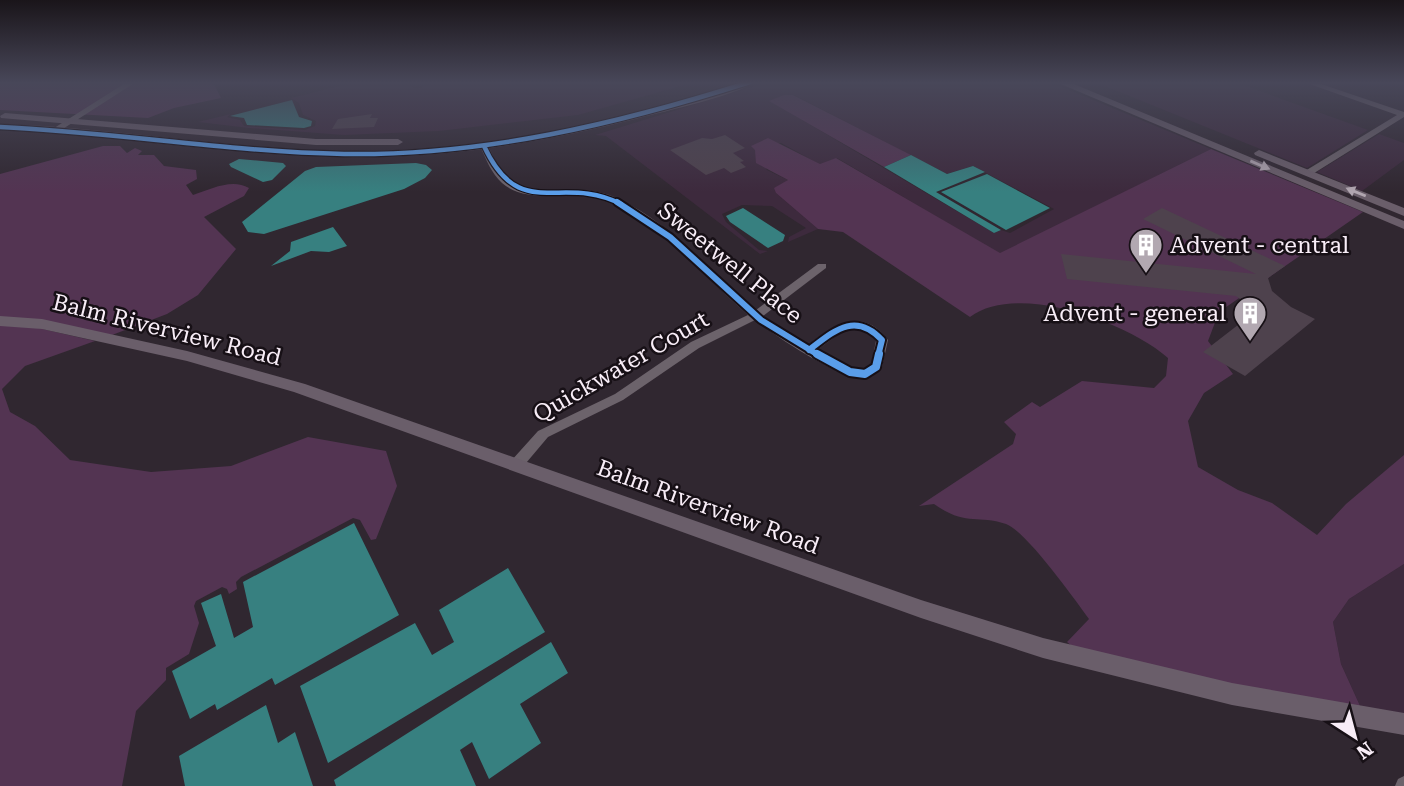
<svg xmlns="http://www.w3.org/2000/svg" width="1404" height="786" viewBox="0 0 1404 786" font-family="'Roboto Serif',serif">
  <rect width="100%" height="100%" fill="#302730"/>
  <path fill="#3d2a3d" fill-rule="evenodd" d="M356,82H409V85L417,89L434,82H695L578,115L439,131L344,135L249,128L198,122L231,114L227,117L240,120L244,126L305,130L315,126L316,121L303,115L299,103L291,98Z
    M768,82H1050L1211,149L1000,254L837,158L821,165L781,143L755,150L767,170L788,180L776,193L818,229L788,242L789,237L806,228L772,206L742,205L722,214L726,222L759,250L768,251L760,254L606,136L595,135ZM794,95L947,174L973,166L1054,209L1010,233L1001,230L994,233L770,101Z
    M1095,82H1235L1368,130L1307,168Z
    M1379,134L1404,143V160L1362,191L1317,172Z
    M1404,564V715L1361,708L1341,664L1333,622L1349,599Z"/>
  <path fill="#533452" d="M0,82H213L221,98L174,108L148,118L0,110Z
    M784,95H793L911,155L884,167L769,101Z
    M768,138L820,164L836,158L1000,253L1211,149L1363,212L1219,312L1208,341L1233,374L1204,393L1188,421L1198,467L1238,490L1272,503L1317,535L1346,504L1404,455V564L1349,599L1333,622L1341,664L1361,708L1229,685L1074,648L1067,642L1089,619C1075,600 1026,531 1006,524C976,514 967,527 934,504L919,506L1013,444L1016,434L1004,422L1032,402L1040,407L1082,381L1154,388L1166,376L1168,358C1129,323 1017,281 970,317L843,232L818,229L776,193L774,188L788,180L756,163L755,150L751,146Z
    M103,146H120L127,153L135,148L142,151L138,155H154L164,166L196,170L197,179L186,185L193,195C211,189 232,178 249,188L244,196L204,217L236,249L198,295L167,314L112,335L0,317V174Z
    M0,325L38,328L95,341L25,366L2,389L10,412L35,426L70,460L151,472L231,466L308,437L386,451L397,486L376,539L371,540L360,520L353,518L241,577L236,582L237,589L229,594L227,589L222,587L196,601L194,606L199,623L189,654L166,668V680L136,711L122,786H0Z"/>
  <path fill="#378080" d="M292,100L299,117L312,121L311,126L304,128L247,125L244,118L230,116Z
    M911,155L947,174L973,166L985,172L936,192L1001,230L994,233L884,167Z
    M239,159L283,163L286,166L272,180L263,182L231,167L229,164Z
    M416,163L426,165L432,170L425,178L404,189L264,234L248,232L242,222L305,171L316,167Z
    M987,174L1050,208L1006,230L941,192Z
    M743,208L785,235L783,241L768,248L730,222L726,216Z
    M333,227L347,246L329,252L311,251L271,266L290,251L291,242Z
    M354,523L399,615L275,685L272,678L217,710L215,704L190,719L172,671L216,646L201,603L221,594L234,638L253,627L243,582Z
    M508,568L545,632L328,763L300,686L415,623L432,655L454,642L439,610Z
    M551,642L568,673L520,704L541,743L489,779L472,742L460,750L476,786H336L334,780Z
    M266,705L278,743L295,732L313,786H185L179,756Z"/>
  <path fill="#4e424d" d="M372,114L370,118H378L374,127L332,129L338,119Z
    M725,135L745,148L733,153L744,161L740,162L746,167L731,173L724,168L706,175L670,150L702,138L712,139Z
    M1162,208L1285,266L1268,278L1272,291L1291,307L1315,319L1245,376L1203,352L1256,311L1236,296L1067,279L1061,254L1256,274L1143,219Z"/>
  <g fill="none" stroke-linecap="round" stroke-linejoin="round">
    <path fill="#6c636b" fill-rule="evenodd" d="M127,82H136L58,132L51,130Z
      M1304,82H1315L1404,112V117L1311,175H1305V171L1397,115Z
      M481,144H487C494,157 498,171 510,180C529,195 555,189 577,190C592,190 606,193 619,199C673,225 711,273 756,310L818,264H826V268L763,316L808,345C835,324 862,306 888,340L882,367L865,378C837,378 778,338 755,320L699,348L623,400L548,437L521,469L516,470L511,469L509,465L511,461L538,431L615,394L691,342L748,315C703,276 665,228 611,202C578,187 529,207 502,183C491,173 486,159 480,146ZM855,328L869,333L876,341L871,365L863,370L849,367L817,350L840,333Z
      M1404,776V786H1395L1398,779Z"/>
    <path fill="#6a5e6a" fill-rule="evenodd" d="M741,82H755C735,96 665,111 639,118C542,143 444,159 344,157C229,155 115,135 0,130V124L43,126C161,134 280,156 398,150C516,145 629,117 741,82Z
      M1056,82H1069L1404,221V229Z
      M5,113L316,139H398L403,142L398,145H316L1,118L0,116Z
      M1259,150L1404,208V216L1255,155L1254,153Z
      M0,316L42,319L187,351L305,384L921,600L1043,638L1232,683L1404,713V735L1232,705L1043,658L921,618L294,392L187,361L42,329L0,326Z"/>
    <defs>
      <path id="cycleway-far2" d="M0,127C115,132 229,152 344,154C483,156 618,124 750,82
        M484,146C520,224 561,173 621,204"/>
      <path id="cycleway-far1" d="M617,202L670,237L761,320L820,356
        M809,350C834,331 855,311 882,340L878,356"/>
      <path id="cycleway" d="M817,354L850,372L865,374L876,367L879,354"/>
    </defs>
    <use href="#cycleway-far2" stroke="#171016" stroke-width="7"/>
    <use href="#cycleway-far1" stroke="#171016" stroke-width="10"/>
    <use href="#cycleway" stroke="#171016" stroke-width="12"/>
    <use href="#cycleway-far2" stroke="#5a9eea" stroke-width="4.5"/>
    <use href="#cycleway-far1" stroke="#5a9eea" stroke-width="6"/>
    <use href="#cycleway" stroke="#5a9eea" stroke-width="8"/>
  </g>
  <defs><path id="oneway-solid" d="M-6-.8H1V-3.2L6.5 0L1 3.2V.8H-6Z" transform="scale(1.75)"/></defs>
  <g fill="#b1a6b0">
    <use href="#oneway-solid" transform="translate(1260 165) rotate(23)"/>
    <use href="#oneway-solid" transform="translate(1356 192) rotate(-158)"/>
  </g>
  <linearGradient id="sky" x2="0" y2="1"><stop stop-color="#1a151a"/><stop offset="0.43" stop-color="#484759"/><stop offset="1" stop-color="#484759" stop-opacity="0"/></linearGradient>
  <rect width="1404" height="192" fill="url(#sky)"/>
  <defs>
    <symbol id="building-pin" viewBox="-11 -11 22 30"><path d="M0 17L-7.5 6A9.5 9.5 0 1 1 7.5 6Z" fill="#b2a8b1" stroke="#171016"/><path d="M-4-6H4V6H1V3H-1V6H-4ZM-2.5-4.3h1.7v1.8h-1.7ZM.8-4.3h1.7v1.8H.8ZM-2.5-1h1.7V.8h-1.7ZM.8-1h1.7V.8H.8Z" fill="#fff"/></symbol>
  </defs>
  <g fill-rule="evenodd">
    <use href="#building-pin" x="1127" y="226" width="38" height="52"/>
    <use href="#building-pin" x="1231" y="294" width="38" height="52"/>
  </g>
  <g text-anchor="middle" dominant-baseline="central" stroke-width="5" stroke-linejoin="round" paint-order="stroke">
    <g font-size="23" fill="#f8edf7" stroke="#171016" text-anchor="start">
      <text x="1170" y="245">Advent - central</text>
      <text x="1226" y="313" text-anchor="end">Advent - general</text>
    </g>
    <g font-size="23" fill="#f8edf7" stroke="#171016">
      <text transform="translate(730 263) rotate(39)">Sweetwell Place</text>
      <text transform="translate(167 330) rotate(14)">Balm Riverview Road</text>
      <text transform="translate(621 367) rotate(-30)">Quickwater Court</text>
      <text transform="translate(708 507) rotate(20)">Balm Riverview Road</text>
    </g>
  </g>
  <g transform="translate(1355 737) rotate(144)" stroke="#171016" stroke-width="5" paint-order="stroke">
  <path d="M0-5L12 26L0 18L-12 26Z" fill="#f8edf7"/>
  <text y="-10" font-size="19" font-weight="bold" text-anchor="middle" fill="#f8edf7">N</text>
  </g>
</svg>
